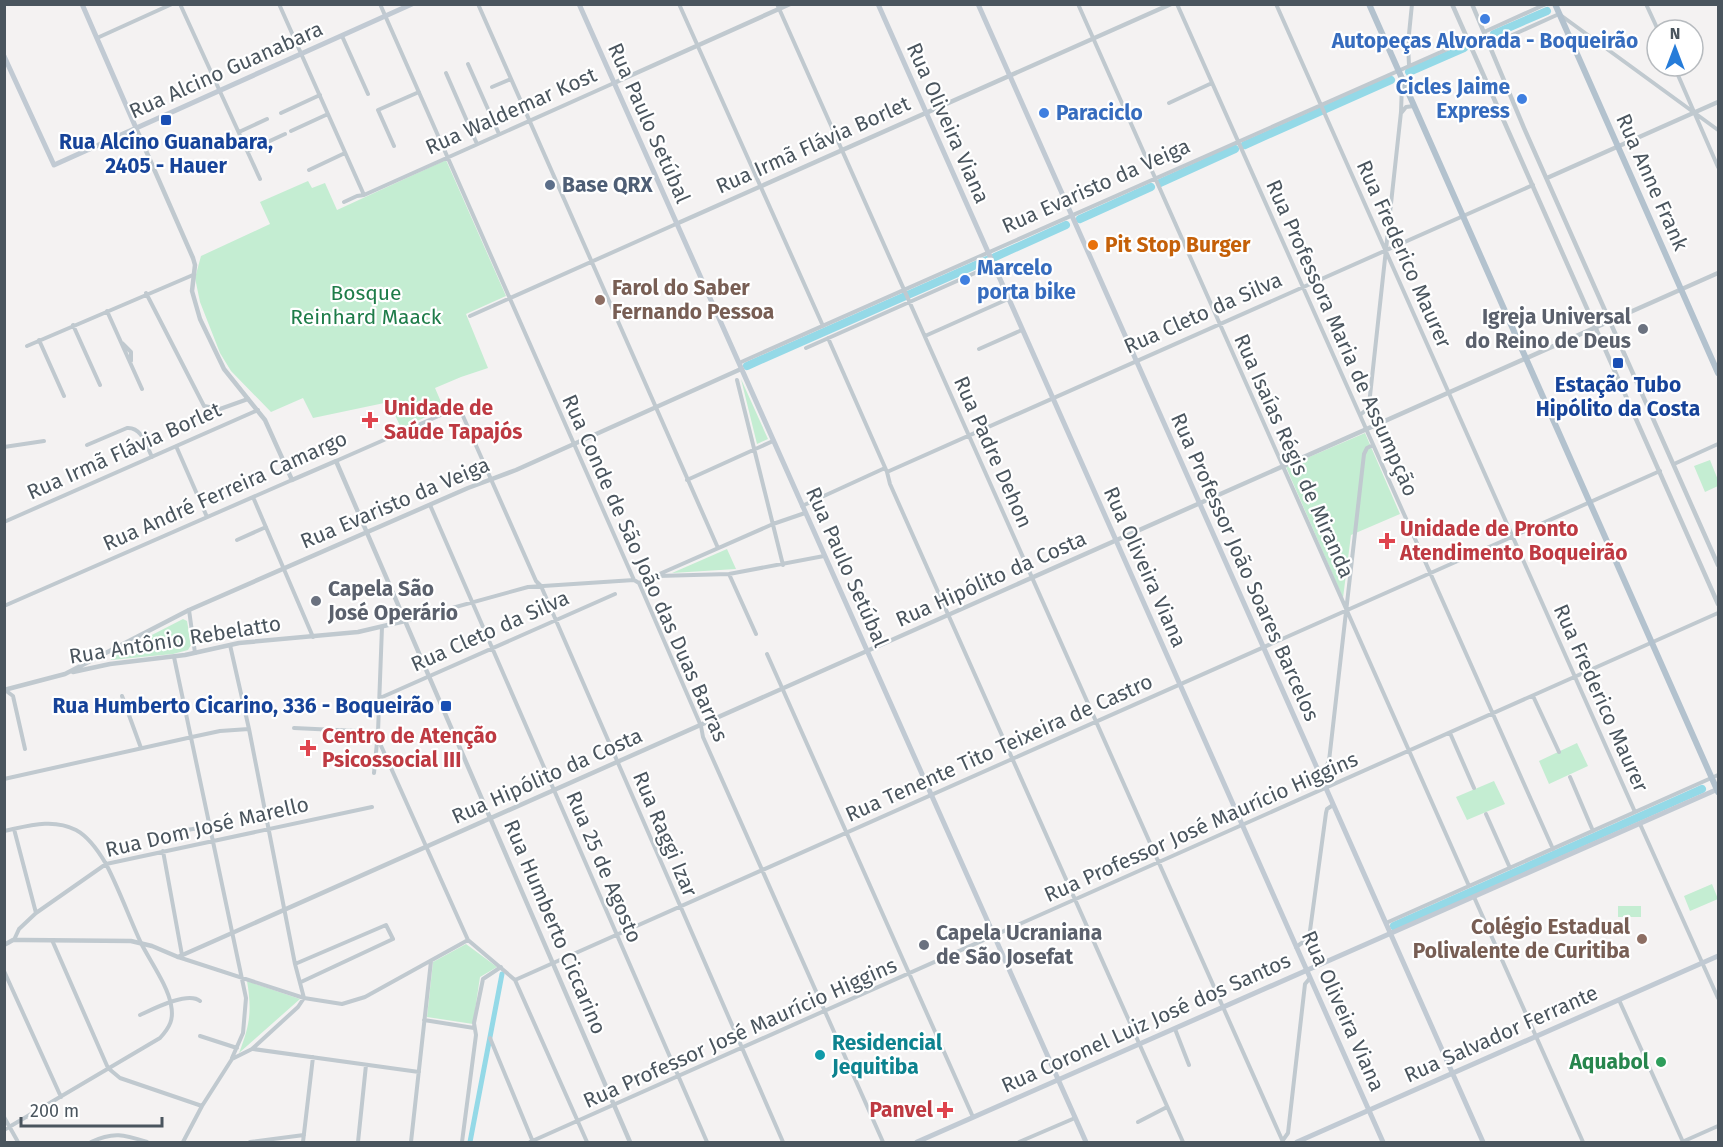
<svg xmlns="http://www.w3.org/2000/svg" width="1723" height="1147" viewBox="0 0 1723 1147" font-family="'Fira Sans',sans-serif">
  <rect width="100%" height="100%" fill="#f4f2f2"/>
  <path fill="#c4edd2" d="M446,160L506,296L466,314L488,368L461,377L435,388L444,409L401,428L389,402L313,418L303,398L271,412L231,371L220,353L200,302L195,278L201,256L270,224L260,202L308,181L312,188L325,183L337,210Z
    M741,379L768,439L757,444Z
    M1365,433L1400,514L1351,535L1343,598L1286,467Z
    M1710,460L1718,480V486L1705,492L1694,466Z
    M727,549L736,569L672,573Z
    M183,619L187,621L191,645L188,650L173,654L111,660V656Z
    M1577,743L1588,766L1549,784L1539,761Z
    M1494,781L1505,804L1467,820L1456,797Z
    M1712,884L1718,899L1690,911L1684,896Z
    M1618,906H1641V917H1618Z
    M466,944L497,967L480,977L473,1024L427,1017L433,962Z
    M247,981L300,999L239,1053C250,1025 252,1011 247,981Z"/>
  <g fill="none" stroke-linecap="round" stroke-linejoin="round">
    <path stroke="#94d9e7" stroke-width="5" d="M470,1142L502,974"/>
    <path stroke="#94d9e7" stroke-width="8" d="M1494,34L1547,11
      M1409,72L1464,48
      M1245,145L1391,80
      M1160,183L1235,149
      M1080,219L1151,187
      M995,257L1066,225
      M747,366L987,260
      M1394,926L1702,789"/>
    <path stroke="#c0c9cf" stroke-width="4" d="M180,4L260,179
      M279,4L364,195
      M380,4L634,580L639,583L701,726L703,737L883,1142
      M478,4L718,548
      M679,4L823,326
      M777,4L1283,1142
      M1078,4L1469,886
      M1177,4L1553,849
      M1276,4L1635,812
      M1646,4L1658,30
      M1484,32L1546,4
      M342,36L368,94
      M97,38L172,4
      M1490,45L1559,14L1718,130
      M468,64L499,134
      M1409,65L1408,44L1412,4
      M1674,66L1718,167
      M446,73L477,144
      M492,87L511,79
      M1169,103L1212,83
      M1402,112L1406,107L1414,106
      M281,113L320,95
      M291,131L328,114
      M239,132L267,119
      M394,146L378,110L419,92
      M248,151L285,134
      M309,170L345,153
      M344,202L357,196L364,195L614,83
      M146,293L204,406L220,409L248,399
      M107,311L142,389
      M470,316L676,224
      M73,325L100,385
      M925,336L1008,299
      M828,338L887,472L890,484L1183,1142
      M39,340L64,396
      M122,343L131,352V361
      M27,346L193,275
      M806,348L993,265
      M979,349L1022,330
      M739,363L1468,40
      M737,380L783,565
      M1360,415L1366,410L1369,405L1401,112L1402,84
      M87,445L127,428C142,427 146,445 152,457
      M176,446L207,517
      M4,447L44,441
      M336,461L459,407L536,581L541,586L783,1142
      M1674,464L1718,444
      M887,472L1533,185
      M687,480L773,441
      M253,497L313,637
      M430,505L707,1142
      M802,506L885,468
      M4,522L258,410
      M237,540L266,527
      M729,574L756,634
      M658,576L729,574L824,556
      M639,583L773,524L805,513
      M4,606L292,480
      M189,610L195,653
      M405,621L528,587L634,580
      M767,654L973,1117
      M174,657L246,998L243,1033L232,1058
      M5,690L13,696L25,749
      M122,696L141,748
      M1533,696L1559,752
      M380,698L615,594
      M294,728L378,732
      M1450,733L1474,788
      M378,739L468,940L515,980L587,1142
      M1319,772L1326,767L1329,761L1364,454L1367,448L1373,445
      M374,773L378,732L382,627
      M1570,777L1593,831
      M4,779L192,737L220,731L249,729
      M1486,814L1510,868
      M1640,824L1718,998
      M14,829L36,913
      M4,831C28,826 53,818 76,830C89,837 99,852 106,864C119,889 129,917 141,943C150,961 168,986 171,1005C174,1019 170,1027 160,1038L4,1130
      M170,833L210,826
      M163,851L182,955
      M1474,897L1583,1142
      M1386,923L1718,775
      M14,940L19,929L36,913L106,864L372,807
      M52,940L108,1068L120,1078L202,1106
      M1296,947L1309,938L1326,813L1327,809L1333,805
      M178,957L304,998L342,1004L365,997L468,940
      M295,964L386,925L393,939L301,982
      M4,971L61,1097
      M515,980L1660,471
      M1619,1000L1683,1142
      M140,1015C153,1009 188,991 200,1001
      M424,1020L474,1028
      M1175,1029L1189,1065
      M200,1036L237,1048
      M490,1038L533,1142
      M253,1049L419,1072
      M4,1117L18,1142
      M1138,1122L1167,1107
      M1283,1140L1288,1133L1305,984L1310,978
      M91,1142C114,1131 125,1135 147,1142
      M183,1142L202,1106L232,1059L252,1049L298,1007L304,998L295,964L249,729L230,645
      M250,1142L304,1135
      M303,1142L313,1057
      M358,1142L366,1065
      M411,1142L431,961
      M462,1142L476,1035L474,1023L483,979L501,967
      M530,1142L1718,613
      M1019,1142L1075,1118
      M1682,1142L1718,1126"/>
    <path stroke="#c0c9cf" stroke-width="4.5" d="M1452,4L1718,604
      M1472,4L1524,128L1718,565
      M614,83L790,4
      M136,128L193,258L195,265L192,291L200,319L224,369L265,420L292,480L336,461L630,1142
      M1547,178L1718,102
      M676,224L1171,4
      M73,672L110,664L185,655L239,643L358,632L405,621
      M65,674L189,610L468,488L516,470L741,369
      M4,690L65,674
      M4,945L13,940H24L131,941L152,946L178,957L1718,273"/>
    <path stroke="#c1cad3" stroke-width="5" d="M82,4L136,128
      M579,4L1086,1142
      M878,4L1383,1142
      M978,4L1483,1142
      M4,56L54,165L412,4
      M917,1142L1718,789
      M1297,1142L1718,956"/>
    <path stroke="#b3c2ce" stroke-width="6" d="M1369,4L1718,792
      M1555,4L1718,373"/>
  </g>
  <g fill="#3f7fe0" stroke="#fff" stroke-width="2">
    <circle cx="1485" cy="19" r="6"/>
    <circle cx="1522" cy="99" r="6"/>
    <circle cx="1044" cy="113" r="6"/>
    <circle cx="965" cy="280" r="6"/>
  </g>
  <g fill="#1a4fb4" stroke="#fff" stroke-width="2">
    <rect x="160" y="114" width="12" height="12" rx="3"/>
    <rect x="1612" y="357" width="12" height="12" rx="3"/>
    <rect x="440" y="700" width="12" height="12" rx="3"/>
  </g>
  <circle fill="#5c6f8a" stroke="#fff" stroke-width="2" cx="550" cy="185" r="6"/>
  <circle fill="#e8710a" stroke="#fff" stroke-width="2" cx="1093" cy="245" r="6"/>
  <g fill="#8d6e63" stroke="#fff" stroke-width="2">
    <circle cx="600" cy="300" r="6"/>
    <circle cx="1642" cy="939" r="6"/>
  </g>
  <g fill="#6b7280" stroke="#fff" stroke-width="2">
    <circle cx="1643" cy="329" r="6"/>
    <circle cx="316" cy="601" r="6"/>
    <circle cx="924" cy="945" r="6"/>
  </g>
  <g fill="#e0444e" stroke="#fff" stroke-width="2">
    <path d="M367 411h6v6h6v6h-6v6h-6v-6h-6v-6h6z"/>
    <path d="M1384 532h6v6h6v6h-6v6h-6v-6h-6v-6h6z"/>
    <path d="M305 739h6v6h6v6h-6v6h-6v-6h-6v-6h6z"/>
    <path d="M942 1101h6v6h6v6h-6v6h-6v-6h-6v-6h6z"/>
  </g>
  <circle fill="#0f9aa8" stroke="#fff" stroke-width="2" cx="820" cy="1055" r="6"/>
  <circle fill="#2e9e5b" stroke="#fff" stroke-width="2" cx="1661" cy="1062" r="6"/>
  <g text-anchor="middle" dominant-baseline="central" stroke-width="4.5" stroke-linejoin="round" paint-order="stroke">
    <g font-size="21" font-weight="bold" fill="#366cbe" stroke="#fff" text-anchor="start">
      <text x="1485" y="41" text-anchor="middle">Autopeças Alvorada - Boqueirão</text>
      <text x="1510" y="87" text-anchor="end">Cicles Jaime<tspan x="1510" dy="24">Express</tspan></text>
      <text x="1056" y="113">Paraciclo</text>
      <text x="977" y="268">Marcelo<tspan x="977" dy="24">porta bike</tspan></text>
    </g>
    <g font-size="21" fill="#4a555e" stroke="#fff">
      <text transform="translate(226 70) rotate(-24)">Rua Alcino Guanabara</text>
      <text transform="translate(511 111) rotate(-24)">Rua Waldemar Kost</text>
      <text transform="translate(649 123) rotate(66)">Rua Paulo Setúbal</text>
      <text transform="translate(948 123) rotate(66)">Rua Oliveira Viana</text>
      <text transform="translate(813 145) rotate(-24)">Rua Irmã Flávia Borlet</text>
      <text transform="translate(1652 182) rotate(66)">Rua Anne Frank</text>
      <text transform="translate(1096 186) rotate(-24)">Rua Evaristo da Veiga</text>
      <text transform="translate(1404 254) rotate(66)">Rua Frederico Maurer</text>
      <text transform="translate(1203 313) rotate(-24)">Rua Cleto da Silva</text>
      <text transform="translate(1342 338) rotate(66)">Rua Professora Maria de Assumpção</text>
      <text transform="translate(124 451) rotate(-24)">Rua Irmã Flávia Borlet</text>
      <text transform="translate(993 452) rotate(66)">Rua Padre Dehon</text>
      <text transform="translate(1294 456) rotate(66)">Rua Isaías Régis de Miranda</text>
      <text transform="translate(225 491) rotate(-24)">Rua André Ferreira Camargo</text>
      <text transform="translate(395 503) rotate(-23)">Rua Evaristo da Veiga</text>
      <text transform="translate(847 567) rotate(66)">Rua Paulo Setúbal</text>
      <text transform="translate(1145 567) rotate(66)">Rua Oliveira Viana</text>
      <text transform="translate(1245 567) rotate(66)">Rua Professor João Soares Barcelos</text>
      <text transform="translate(645 568) rotate(66)">Rua Conde de São João das Duas Barras</text>
      <text transform="translate(991 579) rotate(-24)">Rua Hipólito da Costa</text>
      <text transform="translate(490 631) rotate(-24)">Rua Cleto da Silva</text>
      <text transform="translate(175 640) rotate(-9)">Rua Antônio Rebelatto</text>
      <text transform="translate(1601 698) rotate(66)">Rua Frederico Maurer</text>
      <text transform="translate(999 748) rotate(-24)">Rua Tenente Tito Teixeira de Castro</text>
      <text transform="translate(547 776) rotate(-24)">Rua Hipólito da Costa</text>
      <text transform="translate(207 827) rotate(-13)">Rua Dom José Marello</text>
      <text transform="translate(1201 827) rotate(-24)">Rua Professor José Maurício Higgins</text>
      <text transform="translate(665 834) rotate(67)">Rua Raggi Izar</text>
      <text transform="translate(604 867) rotate(67)">Rua 25 de Agosto</text>
      <text transform="translate(555 927) rotate(67)">Rua Humberto Ciccarino</text>
      <text transform="translate(1343 1011) rotate(66)">Rua Oliveira Viana</text>
      <text transform="translate(1146 1023) rotate(-24)">Rua Coronel Luiz José dos Santos</text>
      <text transform="translate(740 1033) rotate(-24)">Rua Professor José Maurício Higgins</text>
      <text transform="translate(1501 1034) rotate(-24)">Rua Salvador Ferrante</text>
    </g>
    <g font-size="21" font-weight="bold" fill="#164399" stroke="#fff">
      <text x="166" y="142">Rua Alcíno Guanabara,<tspan x="166" dy="24">2405 - Hauer</tspan></text>
      <text x="1618" y="385">Estação Tubo<tspan x="1618" dy="24">Hipólito da Costa</tspan></text>
      <text x="434" y="706" text-anchor="end">Rua Humberto Cicarino, 336 - Boqueirão</text>
    </g>
    <g font-size="21" font-weight="bold" fill="#4e5e75" stroke="#fff" text-anchor="start">
      <text x="562" y="185">Base QRX</text>
    </g>
    <g font-size="21" font-weight="bold" fill="#c56008" stroke="#fff" text-anchor="start">
      <text x="1105" y="245">Pit Stop Burger</text>
    </g>
    <g font-size="21" font-weight="bold" fill="#785e54" stroke="#fff" text-anchor="start">
      <text x="612" y="288">Farol do Saber<tspan x="612" dy="24">Fernando Pessoa</tspan></text>
      <text x="1630" y="927" text-anchor="end">Colégio Estadual<tspan x="1630" dy="24">Polivalente de Curitiba</tspan></text>
    </g>
    <g font-size="21" fill="#1e7c49" stroke="#fff">
      <text x="366" y="293">Bosque<tspan x="366" dy="24">Reinhard Maack</tspan></text>
    </g>
    <g font-size="21" font-weight="bold" fill="#5b616d" stroke="#fff" text-anchor="start">
      <text x="1631" y="317" text-anchor="end">Igreja Universal<tspan x="1631" dy="24">do Reino de Deus</tspan></text>
      <text x="328" y="589">Capela São<tspan x="328" dy="24">José Operário</tspan></text>
      <text x="936" y="933">Capela Ucraniana<tspan x="936" dy="24">de São Josefat</tspan></text>
    </g>
    <g font-size="21" font-weight="bold" fill="#be3a42" stroke="#fff" text-anchor="start">
      <text x="384" y="408">Unidade de<tspan x="384" dy="24">Saúde Tapajós</tspan></text>
      <text x="1400" y="529">Unidade de Pronto<tspan x="1400" dy="24">Atendimento Boqueirão</tspan></text>
      <text x="322" y="736">Centro de Atenção<tspan x="322" dy="24">Psicossocial III</tspan></text>
      <text x="933" y="1110" text-anchor="end">Panvel</text>
    </g>
    <g font-size="21" font-weight="bold" fill="#0d838f" stroke="#fff" text-anchor="start">
      <text x="832" y="1043">Residencial<tspan x="832" dy="24">Jequitiba</tspan></text>
    </g>
    <g font-size="21" font-weight="bold" fill="#27864d" stroke="#fff" text-anchor="end">
      <text x="1649" y="1062">Aquabol</text>
    </g>
  </g>
  <rect width="1723" height="1147" fill="none" stroke="#4a555e" stroke-width="12"/>
  <g transform="translate(1675 48)"><circle r="28" fill="#ffffff" stroke="#b7bbbf" stroke-width="1.5"/>
  <path d="M0-4.5L10 22L0 15L-10 22Z" fill="#267cd9"/>
  <text y="-9" font-size="16" font-weight="bold" text-anchor="middle" fill="#4a555e">N</text>
  </g>
  <path d="M21 1117v9h141v-9" fill="none" stroke="#4a555e" stroke-width="3"/>
  <text x="30" y="1117" font-size="18" fill="#4a555e" stroke="#ffffff" stroke-width="4.5" paint-order="stroke">200 m</text>
</svg>
